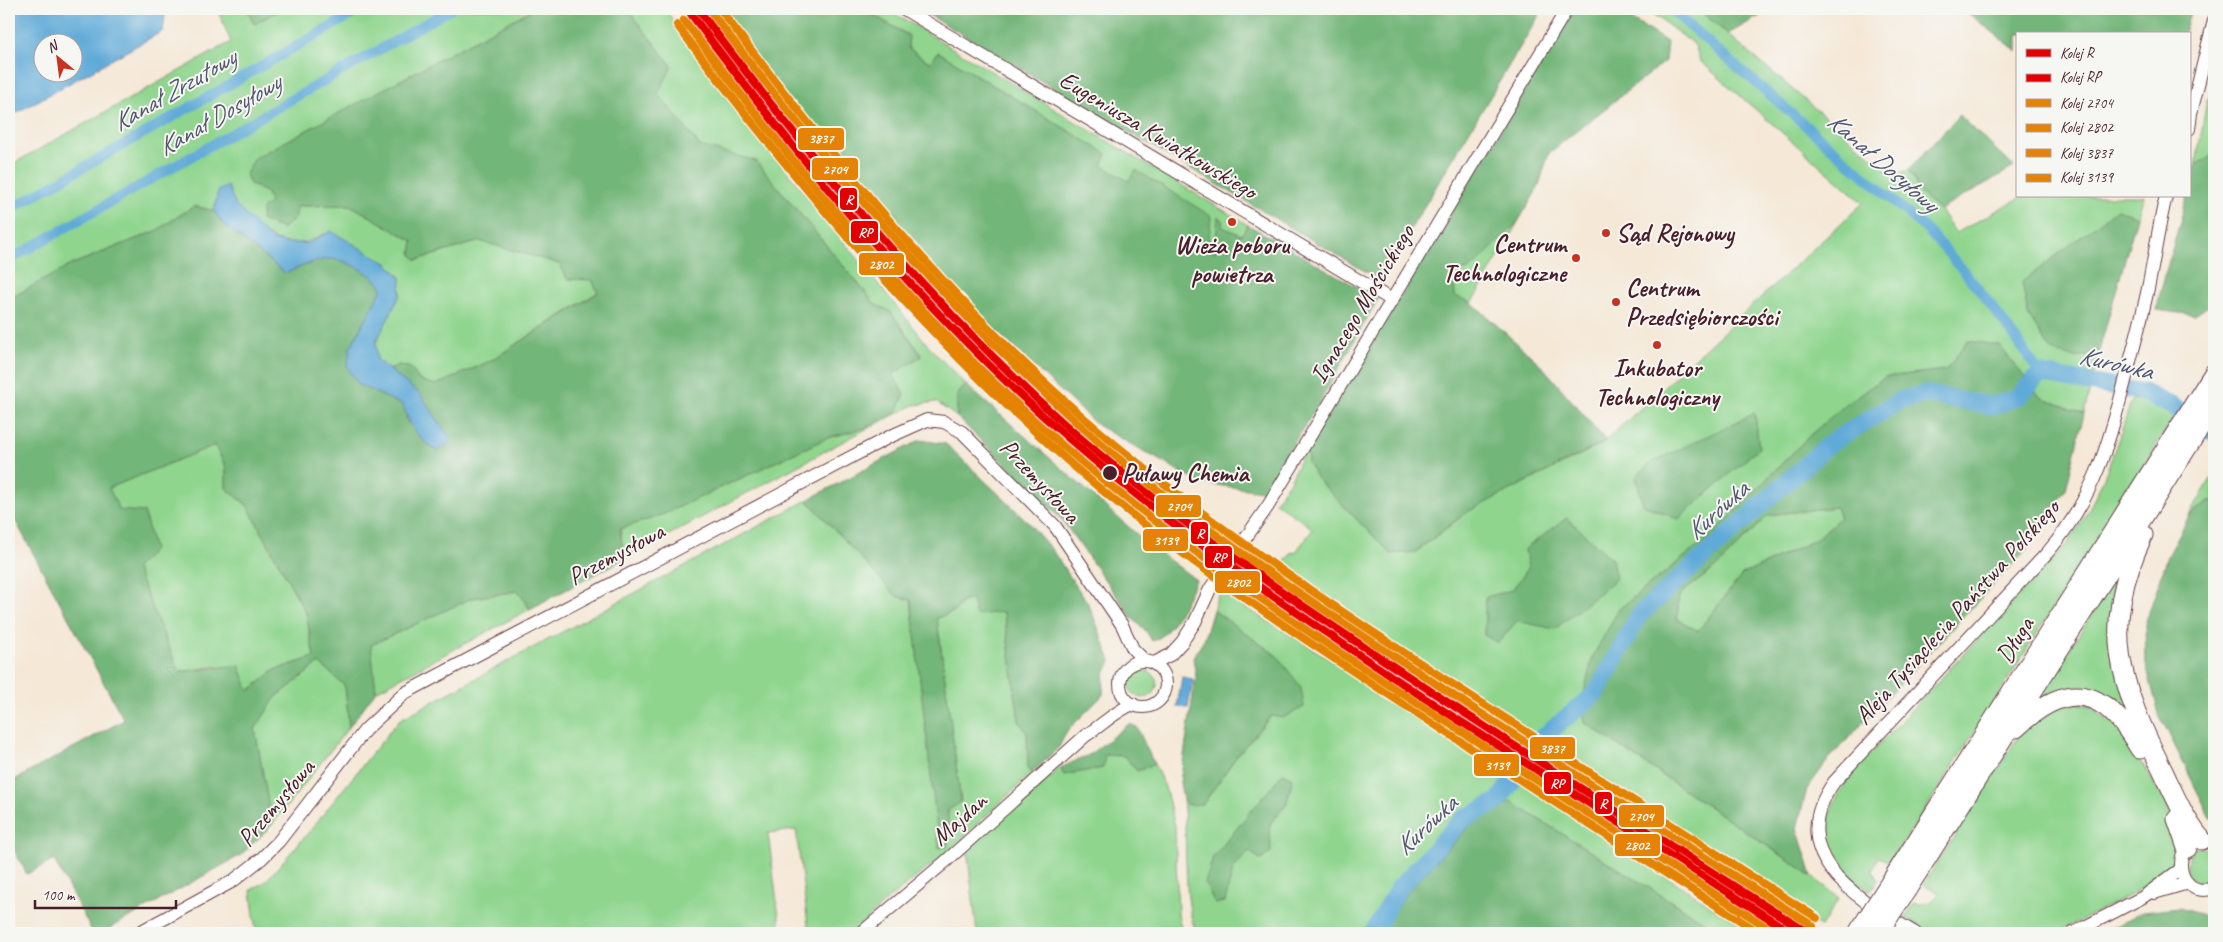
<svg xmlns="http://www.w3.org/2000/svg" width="2223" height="942" viewBox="0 0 2223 942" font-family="Caveat,sans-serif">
  <rect width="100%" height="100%" fill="#f6f6f2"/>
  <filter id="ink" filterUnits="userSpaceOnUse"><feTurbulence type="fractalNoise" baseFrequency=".02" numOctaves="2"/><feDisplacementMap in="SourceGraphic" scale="10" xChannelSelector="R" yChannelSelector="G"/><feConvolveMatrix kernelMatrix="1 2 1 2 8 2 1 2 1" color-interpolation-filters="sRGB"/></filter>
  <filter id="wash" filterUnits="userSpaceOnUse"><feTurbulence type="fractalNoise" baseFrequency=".0096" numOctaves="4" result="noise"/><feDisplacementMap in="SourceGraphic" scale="20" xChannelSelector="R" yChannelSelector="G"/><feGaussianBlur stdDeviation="1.12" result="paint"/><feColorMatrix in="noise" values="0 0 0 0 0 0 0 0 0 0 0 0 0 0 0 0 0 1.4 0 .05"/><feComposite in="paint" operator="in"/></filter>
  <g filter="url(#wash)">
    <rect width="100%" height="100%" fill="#f5e8d7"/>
    <path fill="#8fd58e" stroke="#6c7a5c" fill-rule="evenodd" d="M217,9H247L254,24L282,9H533L255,158L246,174L250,184L267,192L270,202L298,206L350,205L413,241L417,260L480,241L560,264L592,280L598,292L490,361L436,385L419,380L411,368L398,365L389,370L377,360L376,342L400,295L401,277L388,264L323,234C276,263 251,219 218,191L214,211L194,206L156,231L73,264L9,299V166L231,42Z
      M627,9H665L758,136L932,350L966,385L957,395V417L936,402L914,405L896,414L904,395L893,374L922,355L890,311L876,305L756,161L700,147L657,94L672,66Z
      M863,9H887L1248,225L1241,235L1222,227L1215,252L1207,249L1136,170L1128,182L1101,165L1107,154L938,52L931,63L908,48V35Z
      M1646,9H1698L1893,175L1909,170L1921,194L1940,210L1956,233L2023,196H2144L2137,217L2117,209L2076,358L2099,351L2084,414L2040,397L1999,345L1968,341L1946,370L1885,377L1810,435L1712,535L1619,609L1585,723L1812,876L1839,898L1821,927L1277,572L1292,552L1295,553L1313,529L1275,502L1290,481L1306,447L1317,479L1391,554L1416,552L1467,512L1602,444L1863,203L1700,61L1695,45ZM1759,448L1678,519L1644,505ZM1528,569L1484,635L1486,598L1512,590Z
      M2214,93V154L2196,165L2207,99Z
      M1518,222L1472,303L1455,296L1453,269L1468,270L1475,265Z
      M2132,399L2146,402L2175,416L1918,821L1889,862L1879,857L1872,871L1878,880L1870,891C1860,884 1847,878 1839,868C1813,835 1832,800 1854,771L2066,545C2100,499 2114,453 2132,399Z
      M872,426L624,559L620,529L664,514L827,438Z
      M214,445L226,467V488L247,505L306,613L314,657L275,670L249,691L216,666L179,672L135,568L119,510L109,488Z
      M2214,474V501H2209L2189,515Z
      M807,500L896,595L911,600L940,848L948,810L961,802L937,618L955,611L963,601L972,600L1004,612L1019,721L1027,733L1028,768L1032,773L943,856L891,897L852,933H809L796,830L768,833L781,933H256L251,890L265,882L308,833L399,720Z
      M1836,507L1840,518L1815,540L1742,575L1698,631L1677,619L1679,595L1718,566L1768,515Z
      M2125,562L2117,597L2133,720L2125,714L2044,696L2043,691Z
      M518,591L530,609L376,691L370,645L472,598Z
      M1219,591L1528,781L1691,893L1755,933H1722L1511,802L1479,816L1407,892L1381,933H1197C1182,906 1188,836 1183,800L1188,805L1239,753L1271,716L1277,656L1213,610ZM1293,778L1286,805L1233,869Z
      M319,663L345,686L349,727L272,825L255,729L275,698Z
      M1129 684a14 14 0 1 1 28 0a14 14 0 1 1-28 0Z
      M2085,703L2125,733L2172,815L2183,841L2176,866L2170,873L2163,871L2136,892L2056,933H1932L1905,918L1914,903C1926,906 1933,902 1939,893L1923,885L2020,734L2052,707Z
      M1105,755L1125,756L1137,771L1154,764L1165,787L1175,826L1178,914L1182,933H977L967,849L1060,768L1064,775Z
      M2214,847V883C2187,886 2179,869 2195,848Z"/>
    <path fill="#73b679" stroke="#5e6a52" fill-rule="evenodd" d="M247,9H282L254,24Z
      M533,9H627L672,66L658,94L700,146L756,161L876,305L890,311L922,356L893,374L904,395L896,414L872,426L827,438L664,514L620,529L624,559L530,609L518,591L472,598L371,645L376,691L349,727L345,686L319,663L275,698L255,729L272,825L241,855L101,933H93L54,860L27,874L9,841V783L124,720L9,509V299L73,264L156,231L194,206L214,211L224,225L285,273C299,268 315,260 330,259C343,258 379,276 382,289L350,348L359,385L403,405L408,423L420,394L389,370L398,365L411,368L419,380L436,385L490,361L598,293L592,280L567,279L560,264L480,241L416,260L411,253L413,241L350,205L298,206L295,218L282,229L261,220L262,209L270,202L267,193L250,184L246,174L255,158ZM215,445L226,467V488L247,505L306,613L314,657L275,670L249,691L239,665L179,672L136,568L154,550L144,512L119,510L109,488Z
      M713,9H863L909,36L908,48L930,63L938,52L1107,154L1102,165L1128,181L1136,170L1211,216L1208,249L1215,252L1218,217L1223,220L1222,227L1241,235L1248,225L1378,299L1315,410L1263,491L1200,483L1097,425L939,278L788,110Z
      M919,9H1543L1380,280Z
      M1574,9H1615L1667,42L1665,61L1549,153L1538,188L1518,222L1475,265L1468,270L1453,269L1455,296L1472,303L1541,365L1606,441L1467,512L1415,552L1391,554L1317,479L1308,462L1306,447L1405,290Z
      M1698,9H1772L1728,34Z
      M1963,9H2191L2184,34H2017V51Z
      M1959,115L2014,167L1940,210L1921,194L1909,170Z
      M2214,154V302L2195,315L2156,310C2168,261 2183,213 2196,165Z
      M2117,209L2137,217L2099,351L2076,358L2051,351L2028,315L2022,282Z
      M1968,341L1999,345L2040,397L2084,414L2066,489L2027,549L1828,760L1807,789L1797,828L1812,876L1584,722L1585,688L1593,656L1619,609L1712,535L1810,435L1846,404L1885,377L1946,370ZM1836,507L1840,518L1815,540L1742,575L1698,631L1677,619L1679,595L1718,566L1768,515Z
      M966,385L1147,543L1196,580C1187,597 1171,637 1152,641L1146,631L1133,619L1062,520L957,417V395Z
      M1755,413L1759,448L1678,519L1643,505L1636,476L1651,463Z
      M920,440L946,444L1027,521L1052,550L1089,605L1111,661L1104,676L1103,695L1067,731L1059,747L1032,773L1028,768L1027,733L1019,721L1004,612L976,615L972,600L963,601L955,611L937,618L961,802L948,810V847L939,848L911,600L896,596L807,500Z
      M2209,501H2214V817H2210L2159,714L2146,665L2145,624L2168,556L2189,516Z
      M1567,518L1612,559L1616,579L1555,629L1517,621L1498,643L1484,635L1486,597L1512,590L1528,569L1525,549Z
      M1213,610L1277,656L1301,687L1304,707L1283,718L1271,716L1239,753L1203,804L1187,805L1183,800L1180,782L1196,676L1193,658L1204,640Z
      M1129,724L1137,727L1154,764L1137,771L1125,756L1105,755L1103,768L1064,775L1060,768L1089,755Z
      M1283,773L1293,778L1286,805L1270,824L1271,852L1261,860L1249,851L1233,869L1225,902L1215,904L1205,883L1213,857Z
      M1511,802L1722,933H1381L1407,892L1479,816Z
      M2179,908L2201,914L2214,923V933H2102L2142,912Z"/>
    <path fill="#60aad8" stroke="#556482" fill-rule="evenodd" d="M9,9H166L163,31L9,117ZM42,42H72V72H42Z
      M228,186L236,206L271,239L285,243H308L331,231L388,264L401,278L400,295L376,342L377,360L420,394L451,439L446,446L437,451C419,440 409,426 403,405L359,385L347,367L350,348L382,289C379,276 343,258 330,259C315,260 299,268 285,273L224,225L214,211L218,191Z
      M1182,677L1193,679L1188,708L1177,707Z"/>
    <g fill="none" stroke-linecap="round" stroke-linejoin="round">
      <path stroke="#60aad8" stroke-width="10" d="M1670,9L1927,230C1970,275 2006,323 2040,374
        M9,210L362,9
        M9,260L451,9"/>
      <path stroke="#60aad8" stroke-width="18" d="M1373,933L1399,888L1462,820L1498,801L1543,737L1596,693L1639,615L1830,443L1901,400L1926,394L1993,406L2018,397L2040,374L2142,392L2174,407L2214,433"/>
    </g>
  </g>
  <g filter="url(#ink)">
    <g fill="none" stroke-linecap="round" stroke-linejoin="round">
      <defs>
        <path id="minor" d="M904,9L1390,299
          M2189,129L2191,113L2214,20
          M1120 684a23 23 0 1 1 46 0a23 23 0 1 1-46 0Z
          M1154,663L1170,655L1182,642L1195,622L1210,589L1268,506L1567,9
          M2214,842C2168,830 2172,902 2214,888
          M2154,893L2188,883
          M138,933L233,881L261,859L279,841L365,730L405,693L889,437L927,420L944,422L962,432L1055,526L1122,625L1133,649L1144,660
          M861,933L945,862L1085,736C1101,726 1115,711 1133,704
          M1915,933C1859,899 1781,857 1834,782L2048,552C2094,498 2109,444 2126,377C2133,349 2141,321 2147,293C2154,261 2158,228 2166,196
          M2073,933L2143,897L2181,869"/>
        <path id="highway" d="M2143,535C2099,628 2120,684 2163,771C2174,794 2185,821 2202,840
          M2016,728C2069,678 2105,688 2140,749
          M2177,819L2187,848
          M1892,880L2214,373
          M1907,889L2214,405"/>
      </defs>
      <use href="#minor" stroke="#643d45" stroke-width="14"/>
      <use href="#highway" stroke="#643d45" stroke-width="21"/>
      <use href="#minor" stroke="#fff" stroke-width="12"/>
      <use href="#highway" stroke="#fff" stroke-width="19"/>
      <defs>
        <path id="highway-bridge" d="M1858,933L1892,880
          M1878,933L1907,889"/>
      </defs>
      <use href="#highway-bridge" stroke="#643d45" stroke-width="21" stroke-linecap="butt"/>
      <use href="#highway-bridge" stroke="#fff" stroke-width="19"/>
      <defs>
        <path id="rail-1" d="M698,9C811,159 930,305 1071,430C1178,523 1295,602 1414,680C1544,766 1676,849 1808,933"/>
        <path id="rail-2" d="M691,14C804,165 924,313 1067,437C1186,541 1317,628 1449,714C1563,787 1678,860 1792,933"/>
        <path id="rail-3" d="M709,9C820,156 937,298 1075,421C1180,515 1297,593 1415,670C1547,757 1680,841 1813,926"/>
        <path id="rail-4" d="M684,20C798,171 918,320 1062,445C1182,549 1314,637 1448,723C1557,794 1666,863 1776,933"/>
        <path id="rail-5" d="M720,9C830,155 946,297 1084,418C1203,521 1333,607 1465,692C1582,768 1700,843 1817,918"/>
        <path id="rail-6" d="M677,25C791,176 911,321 1052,447C1155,540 1270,617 1386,693C1510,774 1635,854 1760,933"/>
      </defs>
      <use href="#rail-1" stroke="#f6f6f2" stroke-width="11"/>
      <use href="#rail-2" stroke="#f6f6f2" stroke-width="11"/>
      <use href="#rail-3" stroke="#f6f6f2" stroke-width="11"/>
      <use href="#rail-4" stroke="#f6f6f2" stroke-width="11"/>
      <use href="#rail-5" stroke="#f6f6f2" stroke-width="11"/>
      <use href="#rail-6" stroke="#f6f6f2" stroke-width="11"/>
      <use href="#rail-1" stroke="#e50000" stroke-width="8"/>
      <use href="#rail-2" stroke="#e50000" stroke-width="8"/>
      <use href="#rail-3" stroke="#e48306" stroke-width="8"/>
      <use href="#rail-4" stroke="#e48306" stroke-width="8"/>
      <use href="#rail-5" stroke="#e48306" stroke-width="8"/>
      <use href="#rail-6" stroke="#e48306" stroke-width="8"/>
    </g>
  </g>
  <g fill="#c8321e" stroke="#f6f6f2" stroke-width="2">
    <circle cx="1232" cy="222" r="5"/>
    <circle cx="1606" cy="233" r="5"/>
    <circle cx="1576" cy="258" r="5"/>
    <circle cx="1616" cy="302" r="5"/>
    <circle cx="1657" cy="345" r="5"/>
  </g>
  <circle fill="#4a1f2b" stroke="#f6f6f2" stroke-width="2" cx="1110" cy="473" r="8"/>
  <g text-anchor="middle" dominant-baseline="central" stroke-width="4" stroke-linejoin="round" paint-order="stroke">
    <g font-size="25" fill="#4a1f2b" stroke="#f6f6f2">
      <text transform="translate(1158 135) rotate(31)">Eugeniusza Kwiatkowskiego</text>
      <text transform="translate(1362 304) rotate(-59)">Ignacego Mościckiego</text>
      <text transform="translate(1040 481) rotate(47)">Przemysłowa</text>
      <text transform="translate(616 554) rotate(-28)">Przemysłowa</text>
      <text transform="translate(1957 612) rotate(-48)">Aleja Tysiąclecia Państwa Polskiego</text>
      <text transform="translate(2015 640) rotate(-58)">Długa</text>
      <text transform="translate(276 803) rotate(-50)">Przemysłowa</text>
      <text transform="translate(959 819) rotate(-42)">Majdan</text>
    </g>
    <g font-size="25" font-weight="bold" fill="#4a1f2b" stroke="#f6f6f2" text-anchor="start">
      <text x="1616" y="233">Sąd Rejonowy</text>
      <text x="1566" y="244" text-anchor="end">Centrum<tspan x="1566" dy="29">Technologiczne</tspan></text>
      <text x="1232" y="245" text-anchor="middle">Wieża poboru<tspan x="1232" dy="29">powietrza</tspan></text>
      <text x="1626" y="288">Centrum<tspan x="1626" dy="29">Przedsiębiorczości</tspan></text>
      <text x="1657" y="368" text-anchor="middle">Inkubator<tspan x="1657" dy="29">Technologiczny</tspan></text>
    </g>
    <g font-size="25" font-weight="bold" fill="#4a1f2b" stroke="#f6f6f2" text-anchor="start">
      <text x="1122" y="473">Puławy Chemia</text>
    </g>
    <g font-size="26" font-style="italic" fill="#535770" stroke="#f6f6f2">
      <text transform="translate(174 90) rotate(-30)">Kanał Zrzutowy</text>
      <text transform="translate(219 115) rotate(-30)">Kanał Dosyłowy</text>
      <text transform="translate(1883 162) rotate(41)">Kanał Dosyłowy</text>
      <text transform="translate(2116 363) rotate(13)">Kurówka</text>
      <text transform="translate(1717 510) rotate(-42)">Kurówka</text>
      <text transform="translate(1426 825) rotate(-43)">Kurówka</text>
    </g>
  </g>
  <g stroke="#f6f6f2" stroke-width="2">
    <rect x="797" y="127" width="48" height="24" rx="5" fill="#e48306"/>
    <rect x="811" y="157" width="48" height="24" rx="5" fill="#e48306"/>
    <rect x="839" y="187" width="19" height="24" rx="5" fill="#e50000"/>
    <rect x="850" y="220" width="29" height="24" rx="5" fill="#e50000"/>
    <rect x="858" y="252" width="47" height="24" rx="5" fill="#e48306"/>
    <rect x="1155" y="494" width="47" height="24" rx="5" fill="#e48306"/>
    <rect x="1190" y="521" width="19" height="24" rx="5" fill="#e50000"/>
    <rect x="1142" y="528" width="47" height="24" rx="5" fill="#e48306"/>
    <rect x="1204" y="545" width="29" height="24" rx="5" fill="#e50000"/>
    <rect x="1214" y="570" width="47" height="24" rx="5" fill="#e48306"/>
    <rect x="1529" y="736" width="47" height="24" rx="5" fill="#e48306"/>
    <rect x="1473" y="753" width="47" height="24" rx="5" fill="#e48306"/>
    <rect x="1543" y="771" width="29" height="24" rx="5" fill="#e50000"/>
    <rect x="1594" y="791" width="19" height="24" rx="5" fill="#e50000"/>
    <rect x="1618" y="804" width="47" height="24" rx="5" fill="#e48306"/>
    <rect x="1614" y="833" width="47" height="24" rx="5" fill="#e48306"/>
  </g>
  <g font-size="14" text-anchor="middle" font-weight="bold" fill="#fff">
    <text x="821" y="143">3837</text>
    <text x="835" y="174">2704</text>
    <text x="849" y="204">R</text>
    <text x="865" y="237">RP</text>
    <text x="881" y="269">2802</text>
    <text x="1179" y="511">2704</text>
    <text x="1200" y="538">R</text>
    <text x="1166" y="545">3139</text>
    <text x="1219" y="562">RP</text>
    <text x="1238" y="587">2802</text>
    <text x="1552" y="753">3837</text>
    <text x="1497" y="770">3139</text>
    <text x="1557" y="788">RP</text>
    <text x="1603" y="808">R</text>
    <text x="1641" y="821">2704</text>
    <text x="1637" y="850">2802</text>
  </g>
  <rect width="2223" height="942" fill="none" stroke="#f6f6f2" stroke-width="30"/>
  <rect x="2016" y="32" width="175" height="165" fill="#f6f6f2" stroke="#b1a0a2"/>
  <rect x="2026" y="49" width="25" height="8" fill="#e50000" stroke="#b1a0a2"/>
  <text x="2060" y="58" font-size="15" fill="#4a1f2b">Kolej R</text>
  <rect x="2026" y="74" width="25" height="8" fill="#e50000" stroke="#b1a0a2"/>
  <text x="2060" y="82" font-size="15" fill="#4a1f2b">Kolej RP</text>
  <rect x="2026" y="99" width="25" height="8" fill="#e48306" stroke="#b1a0a2"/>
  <text x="2060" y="108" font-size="15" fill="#4a1f2b">Kolej 2704</text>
  <rect x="2026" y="124" width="25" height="8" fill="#e48306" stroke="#b1a0a2"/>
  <text x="2060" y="132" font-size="15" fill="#4a1f2b">Kolej 2802</text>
  <rect x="2026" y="149" width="25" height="8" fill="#e48306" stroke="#b1a0a2"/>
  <text x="2060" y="158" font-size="15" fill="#4a1f2b">Kolej 3837</text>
  <rect x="2026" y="174" width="25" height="8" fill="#e48306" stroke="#b1a0a2"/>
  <text x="2060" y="182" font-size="15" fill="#4a1f2b">Kolej 3139</text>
  <g transform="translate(58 58) rotate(331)"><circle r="24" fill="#f6f6f2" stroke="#b1a0a2"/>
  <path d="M0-4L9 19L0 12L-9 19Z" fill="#c8321e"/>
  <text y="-8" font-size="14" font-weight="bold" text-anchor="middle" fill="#4a1f2b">N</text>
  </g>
  <path d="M35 900v8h141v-8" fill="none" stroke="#4a1f2b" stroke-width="2.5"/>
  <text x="42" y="900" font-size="15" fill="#4a1f2b" stroke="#f6f6f2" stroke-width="4" paint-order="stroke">100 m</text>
</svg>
